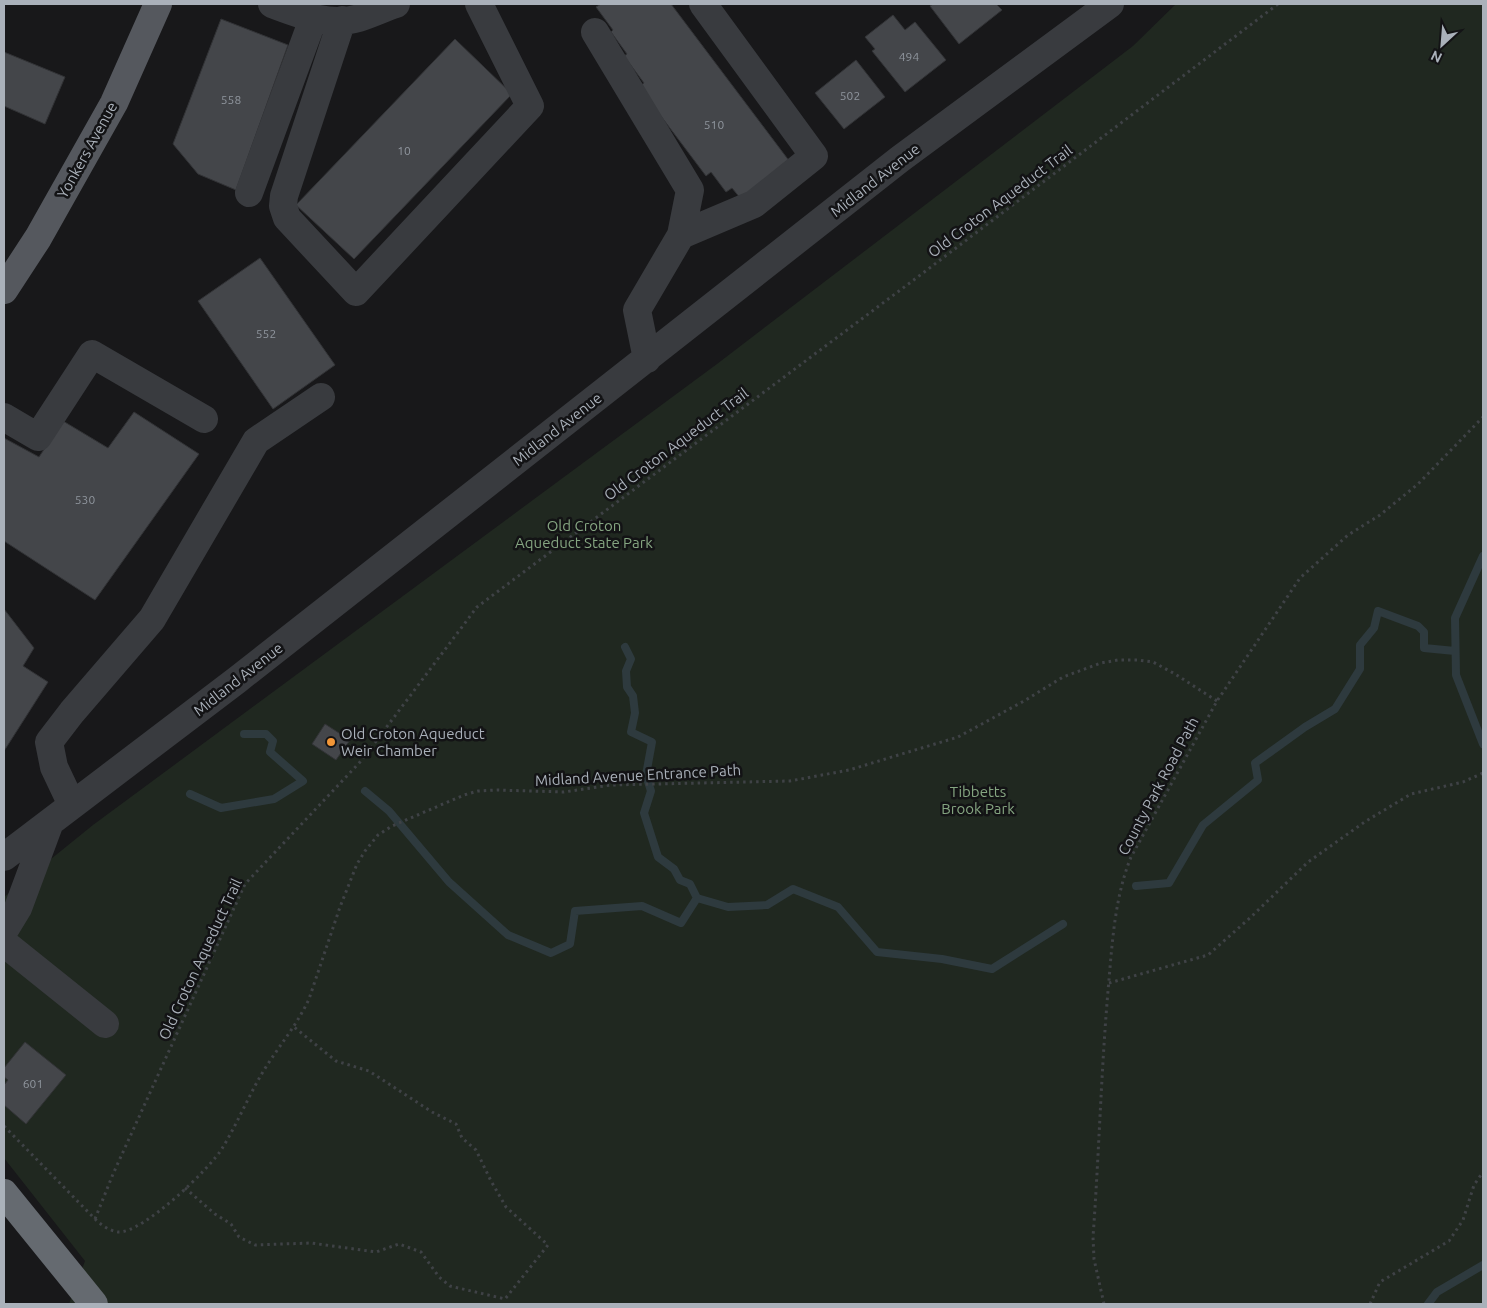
<svg xmlns="http://www.w3.org/2000/svg" width="1487" height="1308" viewBox="0 0 1487 1308" font-family="Ubuntu,sans-serif">
  <rect width="100%" height="100%" fill="#18181a"/>
  <path fill="#202820" d="M1176,4H1483V1304H69L85,1261L4,1158V897L93,825L717,364L1133,46Z"/>
  <g fill="none" stroke-linecap="round" stroke-linejoin="round">
    <path stroke="#2e3a3e" stroke-width="8" d="M1483,556L1455,618L1456,675L1483,744
      M625,647L631,659L626,671L627,687L633,696L635,713L631,732L652,742L646,775L651,791L644,813L658,857L674,869L680,880L690,884L697,898
      M365,791L389,811L449,882L508,935L551,953L570,944L575,911L642,906L681,923L697,898L728,907L767,905L793,889L838,907L877,952L942,959L992,969L1063,924
      M190,794L221,808L274,799L303,781L270,752L273,741L266,734H244
      M1136,886L1169,883L1203,825L1258,780L1255,763L1305,727L1335,709L1360,669V645L1374,628L1378,611L1418,626L1424,632V648L1455,651
      M1428,1304L1437,1292L1483,1265"/>
  </g>
  <path fill="#44464a" stroke="#323336" d="M601,4H671L790,162L741,199L732,188L726,192L711,172L706,176L639,87L644,83L624,56L627,54L611,32L613,30L596,7Z
    M933,4H996L1002,10L959,44L930,6Z
    M893,15L905,30L915,22L946,60L905,92L872,51L875,49L865,37Z
    M221,19L288,45L236,190L198,174L173,144Z
    M455,39L512,94L354,259L296,205Z
    M4,52L65,77L45,124L4,106Z
    M856,60L885,97L844,129L815,93Z
    M260,258L335,365L273,409L198,301Z
    M134,412L199,454L95,600L4,541V438L39,457L63,421L108,448Z
    M4,609L34,648L23,666L48,682L4,751Z
    M325,724L350,740L336,760L312,744Z
    M25,1042L66,1075L26,1124L4,1105V1085L8,1080L4,1077V1068Z"/>
  <g fill="none" stroke-linecap="round" stroke-linejoin="round">
    <path stroke="#3f4246" stroke-width="3" stroke-dasharray="2.5 4" stroke-linecap="butt" d="M1109,983L1208,955L1251,917L1308,862L1366,821L1411,794L1463,782L1483,773
      M4,1126L95,1219C101,1225 110,1231 118,1232C142,1234 211,1168 223,1147C238,1122 249,1095 264,1070C279,1046 297,1025 309,999L340,907L357,864L365,851L378,835L392,826L464,795L478,791L497,790L564,792L611,785L790,781L849,770L958,737L1024,701L1063,677L1101,663L1118,660H1138L1153,662L1175,674L1217,701
      M185,1188L215,1214L231,1224L239,1237L255,1245L311,1243L376,1252L399,1244L421,1252L439,1277L450,1286L505,1299L548,1245L506,1207L491,1181L476,1150L462,1138L456,1124L432,1112L369,1071L336,1061L294,1027
      M95,1219L113,1174L245,884L361,761L477,607L923,273L1278,4
      M1104,1304L1094,1259L1093,1237C1099,1155 1101,1073 1108,991C1112,947 1114,899 1131,857L1217,701L1300,578L1348,535L1380,515L1418,484L1483,417
      M1370,1304L1380,1282L1449,1241L1463,1220L1474,1185L1483,1172"/>
    <path stroke="#393b3f" stroke-width="28" d="M272,4C299,14 330,27 359,18C371,14 384,8 396,4
      M342,20L284,196L283,206L287,218L356,292L530,106L479,4
      M595,32L690,190L681,235L637,310L647,359
      M249,193L313,19
      M681,235L754,204L814,156L703,4
      M4,417L38,437L92,354L204,419
      M72,805L54,767L49,742L72,712L152,619L256,441L321,397
      M4,857L237,680L900,159L1110,4
      M4,931L18,908L50,822
      M4,943L105,1024"/>
    <path stroke="#55585e" stroke-width="28" d="M4,290L38,238L114,103L158,4"/>
    <path stroke="#656a70" stroke-width="28" d="M4,1193L94,1304"/>
  </g>
  <circle fill="#f39637" stroke="#131315" stroke-width="2" cx="331" cy="742" r="5"/>
  <g text-anchor="middle" dominant-baseline="central" stroke-width="5" stroke-linejoin="round" paint-order="stroke">
    <g font-size="12" fill="#90969e">
      <text x="909" y="56">494</text>
      <text x="850" y="95">502</text>
      <text x="231" y="99">558</text>
      <text x="714" y="124">510</text>
      <text x="404" y="150">10</text>
      <text x="266" y="333">552</text>
      <text x="85" y="499">530</text>
      <text x="33" y="1083">601</text>
    </g>
    <g font-size="15" fill="#aab1ba" stroke="#131315">
      <text transform="translate(87 150) rotate(-61)">Yonkers Avenue</text>
      <text transform="translate(875 180) rotate(-38)">Midland Avenue</text>
      <text transform="translate(1000 201) rotate(-37)">Old Croton Aqueduct Trail</text>
      <text transform="translate(557 429) rotate(-38)">Midland Avenue</text>
      <text transform="translate(676 444) rotate(-37)">Old Croton Aqueduct Trail</text>
      <text transform="translate(238 679) rotate(-38)">Midland Avenue</text>
      <text transform="translate(638 775) rotate(-3)">Midland Avenue Entrance Path</text>
      <text transform="translate(1158 786) rotate(-62)">County Park Road Path</text>
      <text transform="translate(200 959) rotate(-65)">Old Croton Aqueduct Trail</text>
    </g>
    <g font-size="15" fill="#85a581" stroke="#131315">
      <text x="584" y="525">Old Croton<tspan x="584" dy="17">Aqueduct State Park</tspan></text>
      <text x="978" y="791">Tibbetts<tspan x="978" dy="17">Brook Park</tspan></text>
    </g>
    <g font-size="15" fill="#aab1ba" stroke="#131315" text-anchor="start">
      <text x="341" y="733">Old Croton Aqueduct<tspan x="341" dy="17">Weir Chamber</tspan></text>
    </g>
  </g>
  <rect width="1487" height="1308" fill="none" stroke="#aab1ba" stroke-width="10"/>
  <g transform="translate(1442 45) rotate(206)" stroke="#131315" stroke-width="4" paint-order="stroke">
  <path d="M0-4L9 19L0 12L-9 19Z" fill="#aab1ba"/>
  <text y="-8" font-size="14" font-weight="bold" text-anchor="middle" fill="#aab1ba">N</text>
  </g>
</svg>
